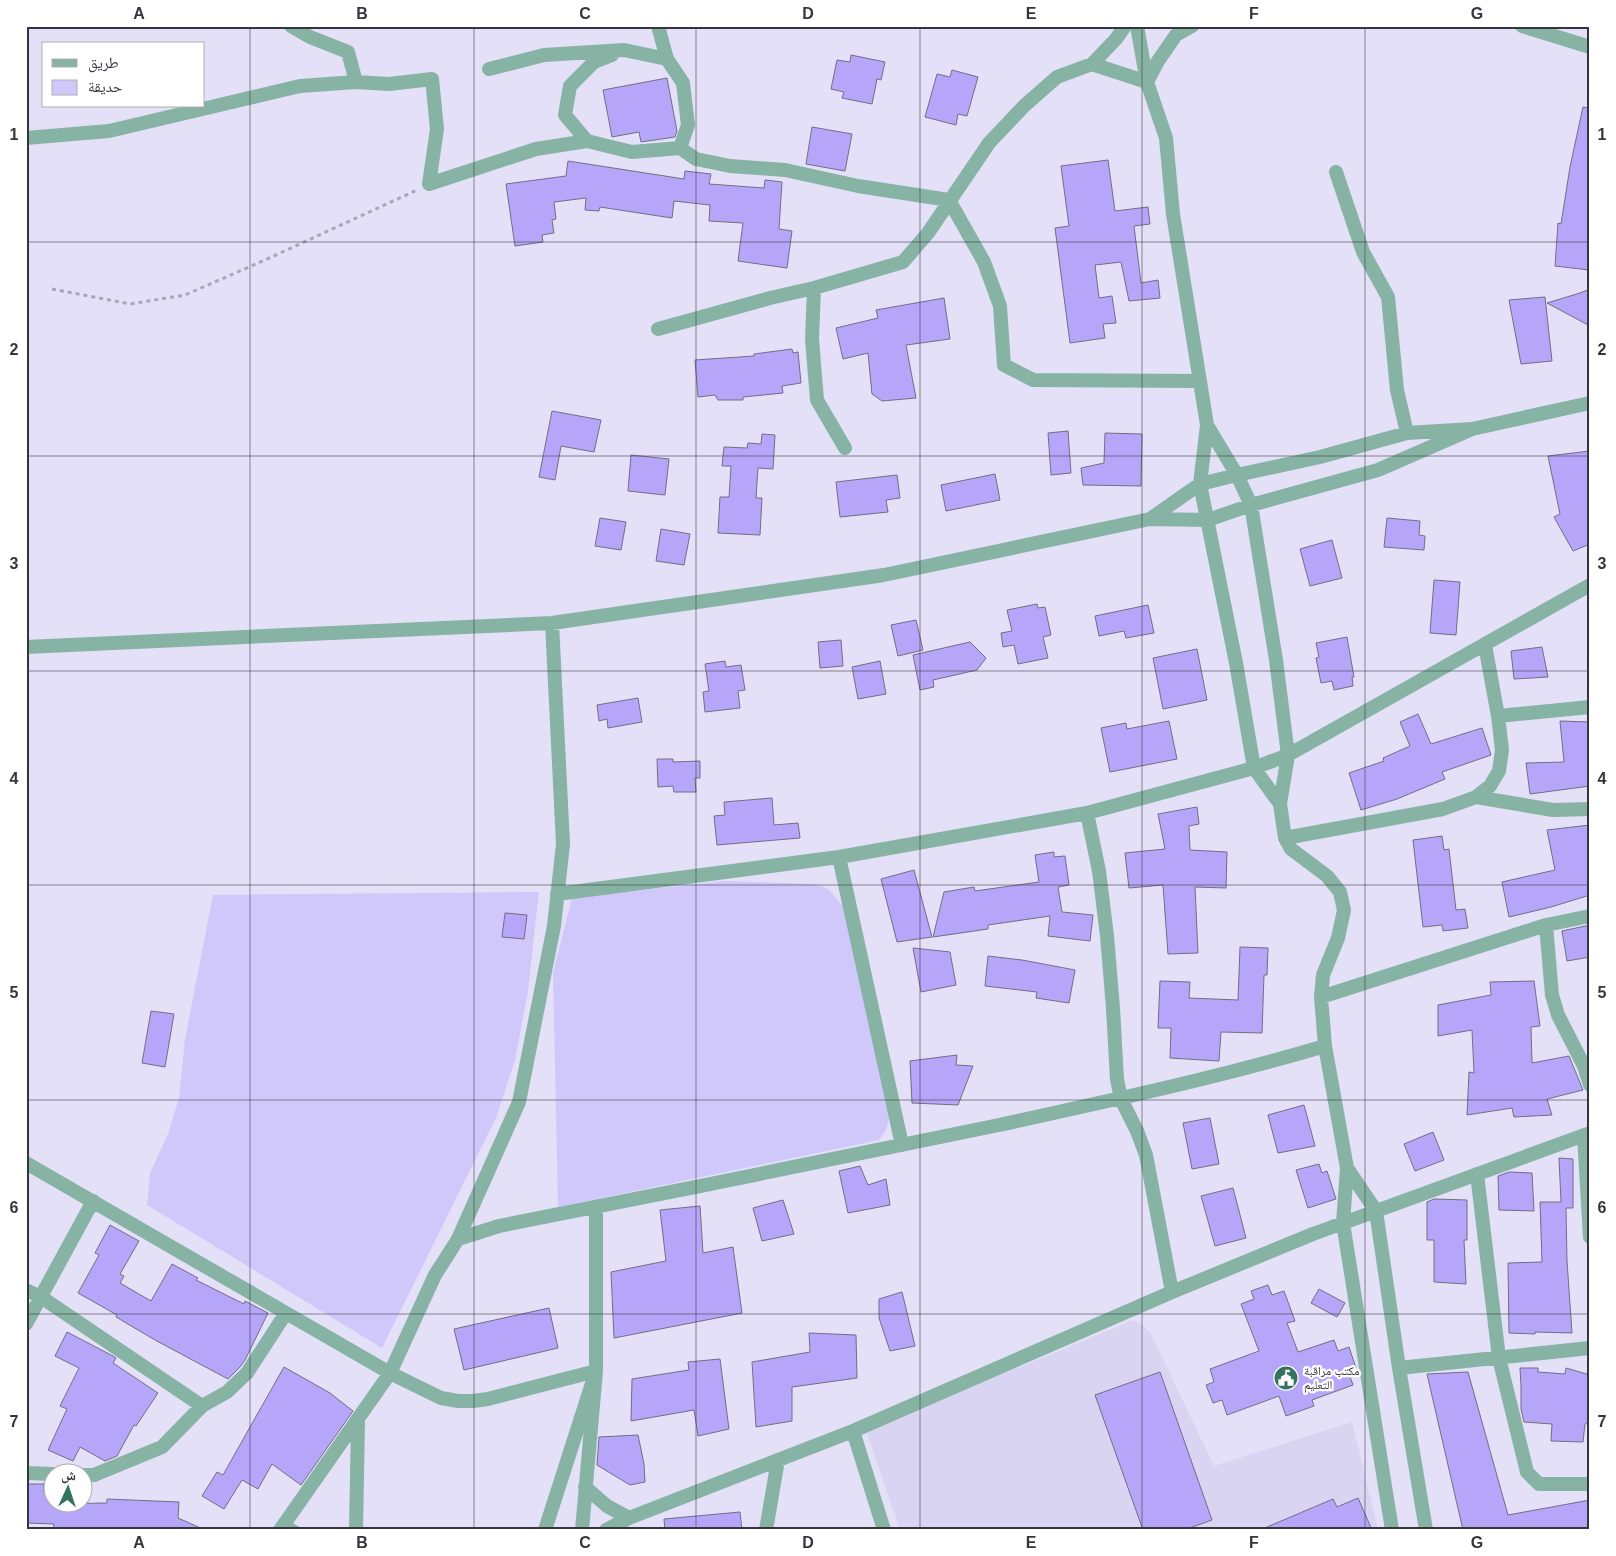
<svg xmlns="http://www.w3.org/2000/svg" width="1616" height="1556" viewBox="0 0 1616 1556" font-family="Arial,'Noto Naskh Arabic',sans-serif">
  <rect width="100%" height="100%" fill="#e3e0f7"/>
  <path fill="#d8d4f2" d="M1134,1320L1150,1332L1214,1466L1352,1422L1378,1530H900L866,1430Z"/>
  <path fill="#d0c8fb" d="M725,881L814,884L828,889L843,906L890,1116L886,1130L879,1140L558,1207L553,973L572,898Z
    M539,892L528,991L515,1060L496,1118L382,1348L147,1205L150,1173L168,1134L179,1098L185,1039L213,895Z"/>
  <path fill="#b6a6fa" stroke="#716e83" d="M851,55L885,62L881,80L877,79L872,104L842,98L844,92L831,89L837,60L850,62Z
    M952,70L978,77L967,116L958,114L956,125L925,117L937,74L950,77Z
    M667,78L677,131L675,137L641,142L639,132L612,137L603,90Z
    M1583,107L1590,108L1589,270L1555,266L1558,223L1561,224L1570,167Z
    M812,127L852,134L845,171L806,164Z
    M1108,160L1115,211L1148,207L1150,224L1134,226L1141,283L1158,280L1160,298L1129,301L1121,262L1095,265L1099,298L1112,296L1116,323L1103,324L1105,338L1070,343L1055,228L1069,226L1061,166Z
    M568,161L684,179L685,171L711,174L709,184L764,188L765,180L782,182L779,229L792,231L787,268L738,261L743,223L709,221L710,205L674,201L672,218L600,207L599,211L585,210L586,198L554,202L556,219L552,220L554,233L542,235L543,242L515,246L506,184L566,176Z
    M1590,289V326L1547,303L1580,293Z
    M1545,297L1552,361L1521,364L1509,300Z
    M944,298L950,339L906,345L916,398L882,401L872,394L868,353L843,359L836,328L878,318L876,310Z
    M792,349L793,353L798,352L801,383L782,386L783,393L743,397V400H718L715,395L698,397L695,360L754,356V354Z
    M552,411L601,420L594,452L561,446L555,480L539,477Z
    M1068,431L1071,473L1051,475L1048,433Z
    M1105,433L1142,434L1141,486L1083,485L1081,468L1104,463Z
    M762,434L775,435L773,469L758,468L756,498H762L760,535L718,533L720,497H729L731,466H722L724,447L747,448L748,443L761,444Z
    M1590,451V544L1573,551L1554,517L1560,514L1548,456Z
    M631,455L669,459L665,495L628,491Z
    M995,474L1000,500L946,511L941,485Z
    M897,475L900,498L886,500L888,512L840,517L836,482Z
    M600,518L626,522L621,550L595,546Z
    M1387,518L1420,521L1419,535L1425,536L1424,550L1384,547Z
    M661,529L690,534L684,565L656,561Z
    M1332,540L1342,578L1310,586L1300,549Z
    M1434,580L1460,582L1456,635L1430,633Z
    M1037,604L1038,608L1045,607L1051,635L1043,637L1048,658L1018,664L1014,645L1003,647L1001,633L1012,631L1007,610Z
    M1148,605L1154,633L1126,638L1124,631L1099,636L1095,616Z
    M916,620L923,650L898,656L891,625Z
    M1347,637L1354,677H1352L1353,686L1334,690L1332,681L1321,683L1316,658L1319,657L1316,643Z
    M841,640L843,666L820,668L818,642Z
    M970,642L986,658L977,670L933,680L934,687L920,690L913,655Z
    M1542,647L1548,677L1514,679L1511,651Z
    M1197,649L1207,700L1163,709L1153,658Z
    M725,661L726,667L741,665L745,690L738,691L740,708L705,712L703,692L709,691L705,664Z
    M880,661L886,694L858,699L852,667Z
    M638,698L642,722L608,728L607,719L599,721L597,705Z
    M1418,714L1431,744L1482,728L1491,755L1442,772L1445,779L1397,799L1361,810L1349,773L1384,761L1383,758L1410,746L1400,722Z
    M1169,721L1177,759L1110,772L1101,728L1126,723L1127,729Z
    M1560,721L1590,722V786L1530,794L1526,763L1564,762Z
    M657,759H673V762L700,761V778H695L696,792H674L673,786L658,787Z
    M772,798L774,825L798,823L800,838L717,845L714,816L725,815L724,802Z
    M1197,807L1199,824L1189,826L1190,850L1227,852L1226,888L1195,887L1198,953L1168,954L1163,885L1129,888L1125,853L1165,849L1158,814Z
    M1590,825V895L1551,907L1509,917L1502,882L1555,870L1547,830Z
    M1442,836L1444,850L1449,849L1456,910L1465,909L1468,928L1443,931L1442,925L1423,927L1413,840Z
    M1054,852V857L1065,856L1069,885L1058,887L1062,912L1093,915L1090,941L1048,936L1050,916L988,925V929L933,937L944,892L974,887L975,891L1039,882L1035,855Z
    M914,870L932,937L897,942L881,879Z
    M505,913L527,915L524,939L502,937Z
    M1590,925V957L1567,961L1562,931Z
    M1240,947L1268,948L1267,975H1264L1262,1033L1221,1032L1219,1061L1170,1058L1171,1028H1158L1160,981L1190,982L1189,998L1238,1000Z
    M913,948L950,952L956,985L921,992Z
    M988,956L1022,960L1075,970L1069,1003L1036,998L1037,992L985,986Z
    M1534,981L1540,1026L1531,1027L1532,1063L1569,1056L1583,1090L1547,1099L1552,1115L1514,1117L1512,1108L1467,1115L1469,1072L1474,1073L1472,1030L1438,1036V1005L1491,995L1490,982Z
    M151,1011L174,1014L165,1067L142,1063Z
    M957,1055L956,1065L973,1066L958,1105L912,1103L910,1061Z
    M1304,1105L1315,1146L1278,1153L1268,1115Z
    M1210,1118L1219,1164L1192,1169L1183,1123Z
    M1433,1132L1444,1160L1415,1171L1404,1144Z
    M1559,1158L1573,1159V1208H1566L1567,1261L1572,1333L1535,1332V1334L1509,1333L1508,1263L1542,1262L1540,1202H1561Z
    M1319,1164L1322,1173L1327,1171L1336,1199L1308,1208L1296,1170Z
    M860,1166L868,1185L886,1179L890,1205L848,1213L839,1171Z
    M1509,1172L1532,1173L1534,1211L1499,1210L1498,1176Z
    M1233,1188L1246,1238L1215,1246L1201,1196Z
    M1434,1199L1467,1200V1240H1464L1466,1284L1434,1282V1240H1427V1202Z
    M783,1200L794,1234L762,1241L753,1208Z
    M700,1206L703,1253L733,1247L742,1313L614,1338L611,1272L666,1261L660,1210Z
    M110,1225L139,1241L120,1274L124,1276L120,1283L151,1301L172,1264L198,1278L196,1280L244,1304L245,1301L268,1313L245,1360L240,1367L228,1379L155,1340L116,1317L117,1315L78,1293L99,1255L95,1253Z
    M1268,1285L1272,1295L1284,1291L1295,1321L1287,1323L1298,1352L1334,1340L1338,1351L1349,1347L1356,1368L1348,1371L1353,1385L1312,1400L1314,1406L1286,1416L1279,1396L1227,1415L1222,1400L1213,1403L1206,1385L1214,1382L1210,1369L1259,1351L1241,1304L1254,1299L1251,1291Z
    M1319,1289L1345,1303L1337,1317L1311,1303Z
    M902,1292L915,1346L890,1351L879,1318V1299Z
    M549,1308L558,1348L464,1370L454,1329Z
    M67,1332L113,1356L116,1358L113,1363L158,1393L136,1426L134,1425L117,1456L105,1461L80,1447L73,1461L48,1450L67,1409L60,1406L79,1368L55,1356Z
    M809,1333L856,1335L857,1378L792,1387V1421L756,1427L752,1362L810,1352Z
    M720,1359L729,1429L698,1436L694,1410L631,1421L632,1379L689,1370L688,1362Z
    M284,1367L330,1393L353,1411L301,1485L272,1464L258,1489L242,1480L224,1509L202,1496L217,1472L223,1475Z
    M1520,1368H1538V1372L1565,1374L1566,1368L1590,1375V1421L1585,1424L1583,1442L1551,1441L1552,1424L1524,1422L1521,1409V1386Z
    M1160,1372L1212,1520L1184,1530H1143L1095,1395Z
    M1468,1372L1508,1515L1590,1500V1530H1463L1427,1374Z
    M638,1435L644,1464L645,1482L630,1485L597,1465L599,1437Z
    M26,1484H44V1492H51V1504L107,1503V1499L179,1502L178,1518L205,1530H53L54,1524L26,1523Z
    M1358,1498L1372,1530H1260L1333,1499L1337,1507Z
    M740,1512L742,1530H665L664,1519Z"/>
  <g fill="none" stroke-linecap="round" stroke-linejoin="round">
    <path stroke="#a8a6b8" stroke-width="3" stroke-dasharray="4 4" stroke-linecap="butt" d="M52,289L130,304L185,295L265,260L417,190"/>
    <path stroke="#86b3a3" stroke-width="7" d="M285,1523L298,1530"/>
    <path stroke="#86b3a3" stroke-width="14" d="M291,26L310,37L348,52L356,82L389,84L432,79L437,129L429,184L536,149L587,141L632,152L680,148L688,125L683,83L667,59L624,50L544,55L489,69
      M658,26L667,59
      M1137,26L1147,82L1166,138L1173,214L1207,425L1200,484L1236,663L1254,768L1280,804
      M1522,26L1590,47
      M1092,64L1116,39L1125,26
      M26,138L109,131L300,86L356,82
      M587,141L565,115L570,86L594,62L612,55
      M680,148L696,159L730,166L785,170L858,186L949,200L984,262L1000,306L1004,365L1033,380L1200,381
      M1336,172L1363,252L1388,297L1397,390L1407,433
      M814,288L812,339L817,400L845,448
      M658,329L770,298L814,288L903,262L928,233L989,143L1024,106L1057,77L1092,64L1147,82L1158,61L1176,35L1192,26
      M1207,425L1237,475L1251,505L1276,660L1288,755L1280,804L1285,838L1291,849L1327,876L1340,892L1344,910L1338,938L1323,975L1321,997L1325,1046L1347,1168L1343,1223L1392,1530
      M1150,519L1200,484L1237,475L1320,457L1407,433L1472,429L1590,403
      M26,647L552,623L884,575L1150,519L1208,520L1251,505L1378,470L1472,429
      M1498,716L1590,707
      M1476,797L1553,810L1590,809
      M1087,813L1099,871L1107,936L1113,1008L1117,1079L1121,1099L1137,1131L1146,1155L1172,1292
      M1285,838L1443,809L1476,797L1490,786L1499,771L1502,750L1498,716L1485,645
      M557,894L839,857
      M1546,925L1552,995L1558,1015L1584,1066L1590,1085
      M1321,997L1546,925L1590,916
      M1584,1135L1590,1237
      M902,1145L839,857L1087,813L1254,768L1288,755L1590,585
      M26,1163L390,1373L441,1398L458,1401H473L488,1399L596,1371L582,1530
      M1347,1168L1376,1211L1399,1368L1426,1530
      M1477,1174L1499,1358L1527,1472L1539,1484H1590
      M458,1239L519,1102L554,926L563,844L552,623
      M26,1290L41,1297L202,1406
      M26,1324L93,1201
      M1399,1368L1590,1348
      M853,1431L884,1530
      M26,1473L52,1474
      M82,1475H94L162,1447L202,1406L227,1392L247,1373L286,1313
      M585,1487L607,1506L629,1518
      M280,1530L390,1373L435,1275L458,1239L499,1226C666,1193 832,1160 999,1125C1108,1101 1217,1078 1325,1046
      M356,1530L358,1421
      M545,1530L596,1371V1207
      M606,1530L629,1518L853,1431L1172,1292L1313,1234L1590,1133
      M766,1530L778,1460"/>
  </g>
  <path fill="none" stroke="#36343d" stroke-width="1" stroke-opacity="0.55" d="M250,26V1530M474,26V1530M696,26V1530M920,26V1530M1142,26V1530M1365,26V1530M26,242H1590M26,456H1590M26,671H1590M26,885H1590M26,1100H1590M26,1314H1590"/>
  <defs>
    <symbol id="civic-disc" viewBox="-11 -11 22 22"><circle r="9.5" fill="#347360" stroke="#fff"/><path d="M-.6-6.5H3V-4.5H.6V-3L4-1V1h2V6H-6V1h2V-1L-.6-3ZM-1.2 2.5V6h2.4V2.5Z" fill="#fff"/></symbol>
  </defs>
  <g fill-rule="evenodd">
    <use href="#civic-disc" x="1272" y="1364" width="28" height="28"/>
  </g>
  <g text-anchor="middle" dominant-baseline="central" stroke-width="4.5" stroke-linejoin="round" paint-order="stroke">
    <g font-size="12" fill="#36343d" stroke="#fff" text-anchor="start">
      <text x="1304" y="1371">مكتب مراقبة<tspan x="1304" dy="14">التعليم</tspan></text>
    </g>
  </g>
  <rect width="1616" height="1556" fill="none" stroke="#ffffff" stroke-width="55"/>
  <rect x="42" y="42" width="162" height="65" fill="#ffffff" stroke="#afaeb1"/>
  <rect x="52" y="59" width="25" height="8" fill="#86b3a3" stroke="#afaeb1"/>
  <text x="88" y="68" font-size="15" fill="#36343d">طريق</text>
  <rect x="52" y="80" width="25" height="15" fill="#d0c8fb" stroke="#afaeb1"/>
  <text x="88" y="92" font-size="15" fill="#36343d">حديقة</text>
  <g transform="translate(68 1488) rotate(3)"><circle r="24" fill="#ffffff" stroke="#afaeb1"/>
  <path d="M0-4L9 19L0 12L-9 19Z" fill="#347360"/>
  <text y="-8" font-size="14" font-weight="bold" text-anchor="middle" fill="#36343d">ش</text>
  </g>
  <rect x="28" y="28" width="1560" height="1500" fill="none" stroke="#36343d" stroke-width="2"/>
  <g font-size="16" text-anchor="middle" font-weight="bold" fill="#36343d">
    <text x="139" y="19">A</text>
    <text x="362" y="19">B</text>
    <text x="585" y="19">C</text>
    <text x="808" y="19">D</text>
    <text x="1031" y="19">E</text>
    <text x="1254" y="19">F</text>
    <text x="1477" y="19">G</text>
    <text x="14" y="140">1</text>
    <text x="1602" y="140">1</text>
    <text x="14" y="355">2</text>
    <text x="1602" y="355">2</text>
    <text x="14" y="569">3</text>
    <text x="1602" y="569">3</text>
    <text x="14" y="784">4</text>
    <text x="1602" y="784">4</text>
    <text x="14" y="998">5</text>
    <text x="1602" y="998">5</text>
    <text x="14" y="1213">6</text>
    <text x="1602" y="1213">6</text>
    <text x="14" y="1427">7</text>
    <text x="1602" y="1427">7</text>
    <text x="139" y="1548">A</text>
    <text x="362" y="1548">B</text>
    <text x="585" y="1548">C</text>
    <text x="808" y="1548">D</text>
    <text x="1031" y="1548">E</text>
    <text x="1254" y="1548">F</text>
    <text x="1477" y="1548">G</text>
  </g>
</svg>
